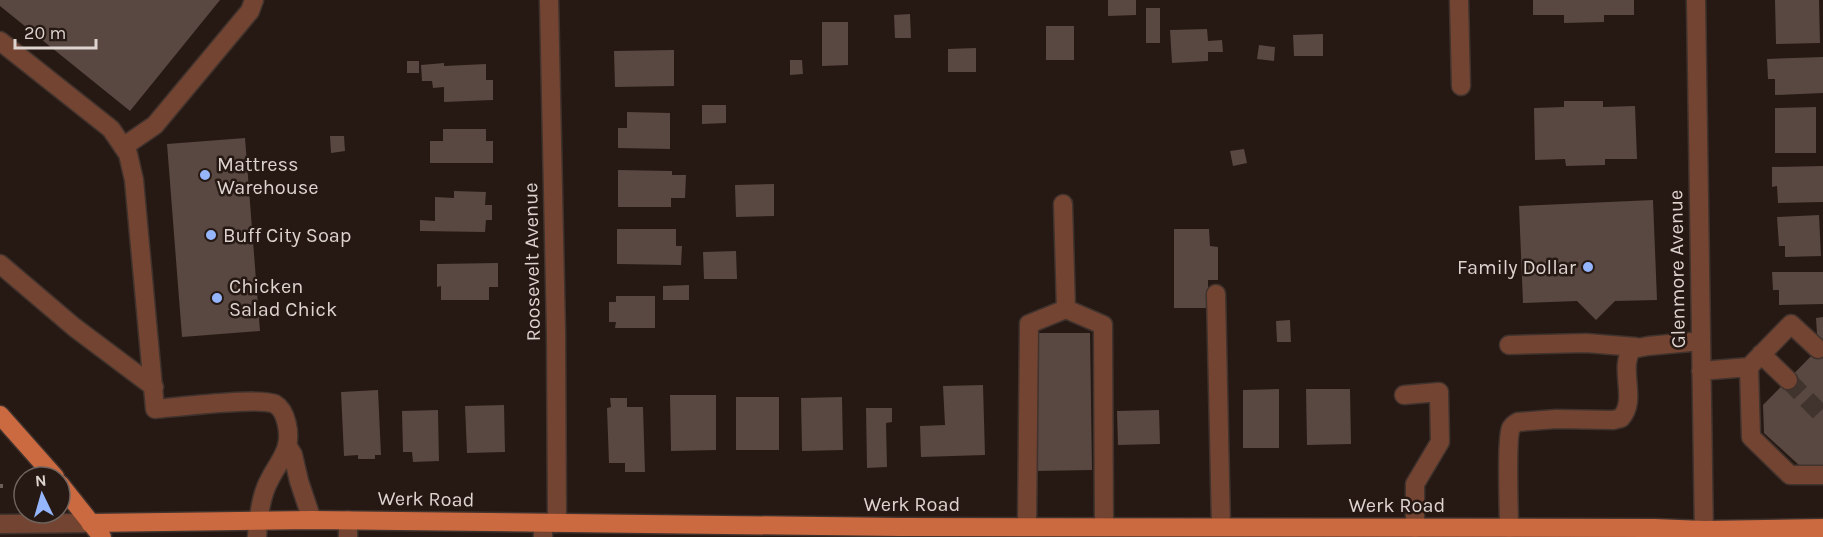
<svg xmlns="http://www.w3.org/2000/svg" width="1823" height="537" viewBox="0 0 1823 537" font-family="Karla,sans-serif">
  <rect width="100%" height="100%" fill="#261813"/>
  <path fill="#584841" d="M0,0H220L130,111L0,6Z
    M1108,0H1136V15L1108,16Z
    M1533,0H1634V15H1604V22L1564,23V15H1533Z
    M1775,0H1819L1820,43L1776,44Z
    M1146,8H1160V43H1146Z
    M910,14L911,38H895L894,15Z
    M822,22H848V65L822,66Z
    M1046,26H1074V60H1046Z
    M1207,29L1208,41L1222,40L1223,52H1208V61L1172,63L1170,30Z
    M1323,34V56H1294L1293,35Z
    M1259,45L1275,47L1274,61L1257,59Z
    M976,48V72H948V49Z
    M674,50V86L615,87L614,51Z
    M1823,57V93L1775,95V79H1768L1767,59Z
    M790,60H802L803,74L790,75Z
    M407,61H419V73H407Z
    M444,63V66L486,64V80H493V100L444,102V87L433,88L432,81H422L421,65Z
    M1564,101H1603V107L1635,106L1637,159H1605V165L1566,166L1565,159L1535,160L1534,108L1564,107Z
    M702,105H726V123L702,124Z
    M1816,107V153H1775V108Z
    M627,112L670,113V149L618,148V128H627Z
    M443,129H486V141H493V163H430V141H443Z
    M330,136H344L345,151L331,153Z
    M245,138L260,331L182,337L167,144Z
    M1244,149L1247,163L1233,166L1230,151Z
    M1823,166V202L1778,203L1777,186L1772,187V167Z
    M618,170L672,171V175H686L685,198H671V207H618Z
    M774,184V216L736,217L735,185Z
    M454,191L486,192L485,205H492V220H486L485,232L420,231V220L435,221V197L454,198Z
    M1653,200L1657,300L1615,301L1596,320L1577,301L1523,303L1519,206Z
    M1819,215L1821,256L1785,257V246H1779L1777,217Z
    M617,229H676V246H682L681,265L617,264Z
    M1174,229H1209L1210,246L1218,247V280H1208V308H1174Z
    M736,251L737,279H704L703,252Z
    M498,263V287H489V300H441V286L437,287V264Z
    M1772,272H1823V304L1779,305V290H1773Z
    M689,285V300H663V286Z
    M616,296H655V328H615L616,322H609V302H616Z
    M1823,317V466L1801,467L1764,433L1763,405L1818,349L1816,318Z
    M1290,320L1291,342H1277L1276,321Z
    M1034,333H1090L1092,470L1036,471Z
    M983,385L985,455L921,457L920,426L945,425L943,386Z
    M1279,389V448H1243V390Z
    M1306,389H1350L1351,444L1307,445Z
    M378,390L381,455H375V459H358V455L344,456L341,392Z
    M670,395H716V450L671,451Z
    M736,397H779V450H736Z
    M842,397L843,450L802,451L801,398Z
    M610,398H627V407H643L645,472H625V463H609L607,408L611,407Z
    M504,405L505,452L467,453L465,406Z
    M866,408H892V422L886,423L887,467L867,468Z
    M438,410L439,461L413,462L412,452H403L402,411Z
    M1159,410L1160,444L1118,445L1117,411Z"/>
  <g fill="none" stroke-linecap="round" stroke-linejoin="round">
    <path stroke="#41342f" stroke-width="18" stroke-dasharray="18 9" stroke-linecap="butt" d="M1788,380L1823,416"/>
    <defs>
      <path id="minor" d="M549,0L556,333L557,523
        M1459,0L1461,86
        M1696,0L1704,537
        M0,41L111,129L128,154L134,180L155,409C176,407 260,397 275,404C287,411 290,434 287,446C284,458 275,468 270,479C261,494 258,520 257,537
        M123,147L155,125L250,11L254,0
        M0,264L74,327L154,387
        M1216,294L1221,527
        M1066,309L1103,325L1104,527
        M1509,345L1586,343L1636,347
        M1761,354L1788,380
        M1749,367L1751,437L1790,475H1823
        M1701,371L1749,367L1791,324L1818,349
        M1404,395L1439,392L1440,442L1415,484V528
        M287,445L293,455L299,481L312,520
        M348,520V537
        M543,523V537
        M0,524L90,523
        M1027,527L1029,324L1066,309L1063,204
        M1509,528C1509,511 1506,439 1511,428C1513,425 1514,424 1518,422L1556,419L1613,420L1621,418C1638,399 1618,369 1632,349L1648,346L1701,341"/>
      <path id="major" d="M0,415L55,477
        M60,484L102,537
        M90,523L312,520L899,527L1654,528L1704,530L1823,528"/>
    </defs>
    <use href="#minor" stroke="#40322d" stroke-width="21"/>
    <use href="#major" stroke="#40322d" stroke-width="21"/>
    <path stroke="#6b5f5a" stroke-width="4" stroke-dasharray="3 3" stroke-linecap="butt" d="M0,486H4"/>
    <use href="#minor" stroke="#734431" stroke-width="18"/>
    <use href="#major" stroke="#cb6940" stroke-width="18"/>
  </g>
  <g fill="#95b6fd" stroke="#261813" stroke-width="2">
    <circle cx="205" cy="175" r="6"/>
    <circle cx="211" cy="235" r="6"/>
    <circle cx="1588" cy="267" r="6"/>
    <circle cx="217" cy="298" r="6"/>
  </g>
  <g text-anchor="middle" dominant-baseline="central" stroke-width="5" stroke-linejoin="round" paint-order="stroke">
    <g font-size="20" fill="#ddd3cf" stroke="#261813" text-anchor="start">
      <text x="217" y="164">Mattress<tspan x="217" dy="23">Warehouse</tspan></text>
      <text x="223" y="235">Buff City Soap</text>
      <text x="1576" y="267" text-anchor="end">Family Dollar</text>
      <text x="229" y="286">Chicken<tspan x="229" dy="23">Salad Chick</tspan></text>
    </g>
    <g font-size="20" fill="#ddd3cf" stroke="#261813">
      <text transform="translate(532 262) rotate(-91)">Roosevelt Avenue</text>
      <text transform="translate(1677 269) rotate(-91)">Glenmore Avenue</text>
      <text transform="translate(426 499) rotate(1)">Werk Road</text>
      <text x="912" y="504">Werk Road</text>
      <text x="1397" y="505">Werk Road</text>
    </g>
  </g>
  <g transform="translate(42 495) rotate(355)"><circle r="28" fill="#261813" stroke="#6f635e" stroke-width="1.5"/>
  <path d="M0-4.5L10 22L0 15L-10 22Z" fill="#95b6fd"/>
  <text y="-9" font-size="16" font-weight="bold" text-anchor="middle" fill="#ddd3cf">N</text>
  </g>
  <path d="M15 39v9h81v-9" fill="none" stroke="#ddd3cf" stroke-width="3"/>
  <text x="24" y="39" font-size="18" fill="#ddd3cf" stroke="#261813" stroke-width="4.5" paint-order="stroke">20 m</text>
</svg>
